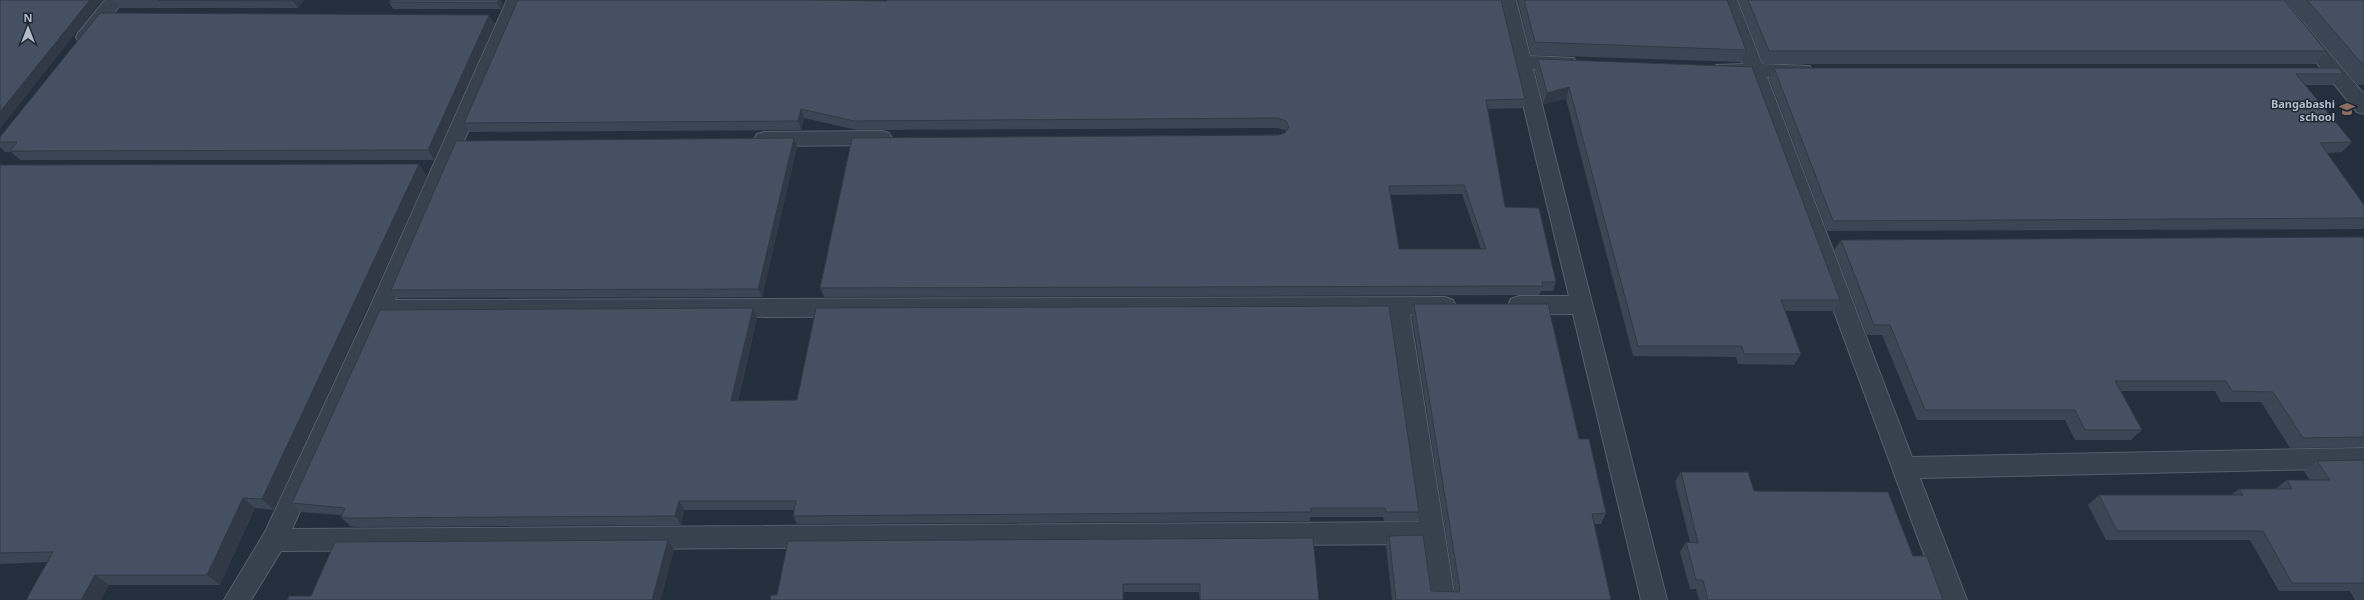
<svg xmlns="http://www.w3.org/2000/svg" width="2364" height="600" viewBox="0 0 2364 600" font-family="'Noto Sans',sans-serif">
  <rect width="100%" height="100%" fill="#242f3e"/>
  <g fill="none" stroke-linecap="round" stroke-linejoin="round">
    <defs>
      <path id="minor" d="M105,0H124L92,41L85,43L78,41L76,37L78,33Z
        M507,0H525L395,300L1445,297L1453,300L1456,306L1453,312L1445,315H1410L1455,600H1429L1421,544L281,551L251,600H224L265,532L369,309ZM1388,315L1418,522L292,529L387,318Z
        M1498,0H1516L1530,56L1574,58L1576,63L1574,68L1567,69H1533L1667,600H1641L1573,314H1519L1511,311L1508,305L1511,299L1519,296H1569Z
        M1719,0H1737L1762,64L1810,66L1812,71L1810,76L1803,77H1767L1912,457L2364,448V468L1920,478L1967,600H1941L1747,77L1716,75L1714,70L1716,65L1743,64Z
        M2265,0H2284L2364,94V114L2357,112Z
        M882,131L889,133L892,138L889,143L882,145L764,146L757,144L754,139L757,134L764,132Z"/>
    </defs>
    <use href="#minor" stroke="#565f6c" stroke-width="2"/>
    <use href="#minor" fill="#38414e" fill-rule="evenodd"/>
  </g>
  <path fill="#3b4654" fill-rule="evenodd" d="M114,0H304L298,8H120Z
    M390,0H501L503,5L501,9H393L389,2Z
    M518,0L1525,99L1522,108L1487,109L1505,207L1556,282L1553,291H1541L1539,295L824,297L820,288L1285,133L1286,132L1285,130L1277,128L857,130L804,118L801,130L469,132L464,123ZM1462,194L1481,249H1399L1390,195Z
    M1518,0H1727L1746,50L1741,62L1531,55L1518,1Z
    M1738,0H2284L2326,51L2315,64H1763Z
    M2285,0H2364V85H2358Z
    M495,24L434,160H20L11,152H5L0,147V137Z
    M1538,59L1840,300L1833,311H1785L1801,354L1794,365L1738,364L1736,357L1633,356L1566,99L1543,104L1535,71Z
    M1774,68L2343,74L2333,85H2305L2352,142L2342,152L2327,153L2364,205V227L2362,229L1827,231L1769,78Z
    M794,138L797,147L762,297L397,298L391,290Z
    M419,164L427,177L274,510L255,508L220,585H109L47,562L0,564V165Z
    M2364,237V447L2290,448L2261,402H2221L2215,391H2121L2142,430L2131,440H2075L2065,420H1917L1882,335H1867L1834,250L1841,240Z
    M1414,304L1579,439L1606,513L1601,524H1594L1611,600H1392L1386,546L1389,536L1431,591L1455,592L1412,316Z
    M757,318L738,401L1419,512L1416,521H1384L1383,517H1310V521L797,524L793,516L794,510H684L681,525L357,527L350,526L341,517V515L301,512L292,503Z
    M2364,460V600H2355L2350,591H2279L2250,540H2106L2088,505L2099,495H2231L2239,489H2275L2287,480H2310L2304,471L2317,461Z
    M1681,472L1754,491L1913,556L1943,600H1699L1696,589H1690L1680,552L1686,542H1690L1675,481Z
    M1313,538L1319,600H1200L1199,592H1124L1123,600H770L777,595Z"/>
  <path fill="#303945" d="M90,0H102L0,129V112Z
    M293,0H304L298,8L293,1Z
    M499,0H501L503,5L501,9L497,3Z
    M489,15L495,24L434,160L428,150Z
    M1569,87L1566,99L1543,104L1547,93Z
    M801,109L804,118L801,130L798,121Z
    M794,138L797,147L762,297L758,289Z
    M419,164L427,177L274,510L262,499Z
    M753,308L757,318L735,410L731,401Z
    M243,498L255,508L220,585L207,575Z
    M679,501L684,510L681,525L675,516Z
    M668,540L674,550L661,600H652Z
    M95,575L109,585L101,600H81Z"/>
  <path fill="#455162" stroke="#303945" fill-rule="evenodd" d="M0,0H90L0,112Z
    M158,0H293V1Z
    M390,0H499L497,3L389,2Z
    M518,0H807L887,1V0H1501L1525,99L1486,100L1505,207L1539,208L1556,282H1542L1543,286L820,288L852,138L1278,135L1285,133L1289,127L1286,121L1278,118L854,121L801,109L798,121L464,123ZM1464,185L1486,249H1399L1389,186Z
    M1524,0H1727L1746,50L1535,42Z
    M1748,0H2284L2326,51H1769Z
    M2307,0H2364V66Z
    M100,13L489,15L428,150L10,151L17,142H0V137Z
    M1538,59L1752,67L1840,300H1781L1801,354H1744L1742,346H1638L1569,87L1547,93Z
    M1774,68H2338L2343,74H2296L2352,142L2320,143L2364,205V218L1833,221Z
    M794,138L758,289L391,290L456,141Z
    M419,164L262,499L243,498L207,575H95L81,600H26L53,552L0,553V165Z
    M2364,237V437L2303,438L2273,392L2232,391L2226,381H2115L2142,430H2085L2075,410H1925L1890,325H1874L1841,240Z
    M1414,304H1548L1579,439H1589L1606,513L1592,514L1611,600H1396L1389,536L1423,535L1431,591L1459,592L1460,590Z
    M1389,306L1419,512H1386L1385,508H1311V512L793,516L796,501H679L675,516L348,518L341,517L345,508L292,503L380,310L753,308L731,401L797,400L816,308Z
    M2364,460V583H2292L2263,531H2117L2099,495H2243L2239,489H2292L2287,480H2330L2317,461Z
    M1681,472H1748L1754,491L1888,492L1913,556H1927L1943,600H1708L1703,580H1696L1686,542L1698,543Z
    M1313,538L1319,600H1200V584H1123V600H770L771,595H777L788,541Z
    M668,540L652,600H287L289,596H311L335,542Z"/>
  <defs>
    <symbol id="school-bare" viewBox="-9 -9 18 18"><path d="M0-5L7-2L0 1L-7-2ZM-4 1L0 2.5L4 1V4Q0 6-4 4Z" fill="#8d6e63" stroke="#1d2633" stroke-width="2.5" paint-order="stroke"/></symbol>
  </defs>
  <g fill-rule="evenodd">
    <use href="#school-bare" x="2336" y="98" width="22" height="22"/>
  </g>
  <g text-anchor="middle" dominant-baseline="central" stroke-width="3" stroke-linejoin="round" paint-order="stroke">
    <g font-size="11" font-weight="bold" fill="#b4bcc9" stroke="#1d2633" text-anchor="end">
      <text x="2335" y="103">Bangabashi<tspan x="2335" dy="13">school</tspan></text>
    </g>
  </g>
  <g transform="translate(28 28)" stroke="#1d2633" stroke-width="3" paint-order="stroke">
  <path d="M0-3L7 15L0 10L-7 15Z" fill="#b4bcc9"/>
  <text y="-6" font-size="11" font-weight="bold" text-anchor="middle" fill="#b4bcc9">N</text>
  </g>
</svg>
